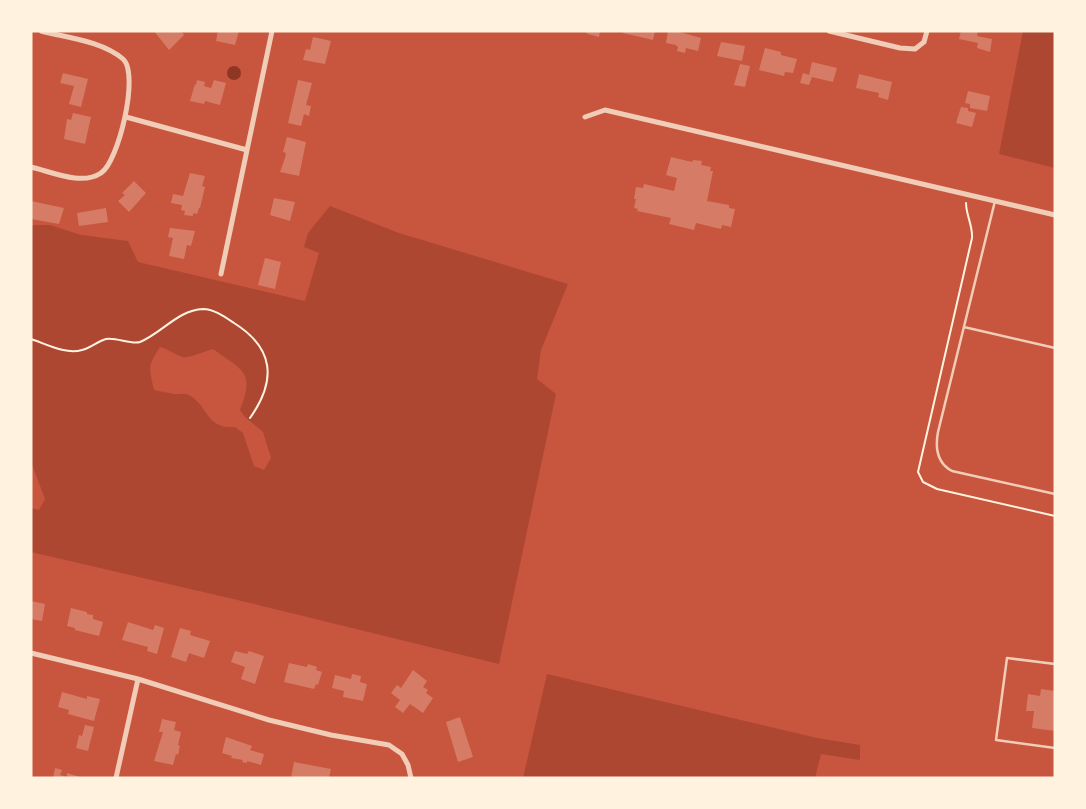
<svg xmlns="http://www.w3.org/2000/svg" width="1086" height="809" viewBox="0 0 1086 809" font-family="'Alegreya Sans',sans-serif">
  <rect width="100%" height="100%" fill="#c8553d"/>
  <path fill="#ae4732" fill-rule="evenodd" d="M1023,31H1055V168L999,154Z
    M330,206L399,233L568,284L541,350L537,379L556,394L499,664L229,598L31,552V508L39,510L45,499L31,462V225H50L81,235L128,241L138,262L305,301L319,253L304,247L308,233ZM160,347C168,349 174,354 182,357C188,359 205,351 213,349C243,371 255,371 240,410L245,417L263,432L271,458L264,470L254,466L243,433L235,427C205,429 209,406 189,395C185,393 179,394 174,394C167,393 160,391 154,390C149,367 147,367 160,347Z
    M547,674L817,738L860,745V760L821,754L815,778H523Z"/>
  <path fill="#8f3625" d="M227 73a7 7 0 1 1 14 0a7 7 0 1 1-14 0Z"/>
  <path fill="#d67c66" d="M154,31H181L184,35L169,50Z
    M218,31H239L235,45L216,41Z
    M584,31H600L599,37L588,34Z
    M623,31H655L653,40L623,33Z
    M668,31H676L701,38L698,51L686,48L685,53L677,51L678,47L676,45L666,43Z
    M961,31H978L977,36L992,39L990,52L977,48L978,43L959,39Z
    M313,37L331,41L325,64L303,60L306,49L310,50Z
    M721,42L745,46L742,61L717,56Z
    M765,48L781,52V55L797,59L793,73L785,72L784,76L759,70Z
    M812,62L837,68L833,82L812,77L809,85L800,83L803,73L809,75Z
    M740,64L750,66L745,87L734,85Z
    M63,73L88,79L81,107L69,104L74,86L60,83Z
    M859,74L892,82L888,100L878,97L879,93L856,88Z
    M197,80L205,82L204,86L211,88L214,80L226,83L220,105L205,101L204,104L190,101L195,84L196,85Z
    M298,80L312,83L306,105L311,106L309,116L304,114L301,126L288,123Z
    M968,91L990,96L987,111L970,108V104L965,103Z
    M961,107L968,108V111L976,113L972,127L956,123Z
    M73,113L91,117L85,144L64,139L67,119L71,120Z
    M287,137L306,142L299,176L280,172L285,158L286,153L283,152Z
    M671,157L692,162L693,160L702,161L701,165L711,167L710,171H713L707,201L729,205V208L735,209L731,227L722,225L721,229L696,223L694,230L669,224L671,218L637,211L638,209L634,208L636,199H634L636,187L643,188L644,184L674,191L677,178L666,175Z
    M190,173L205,176L202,186L205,187L200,208H199L197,214L193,213V216L184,215L185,211L181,210L182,205L171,203L173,194L183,196Z
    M134,181L146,193L129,212L118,201L125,195L122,193Z
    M274,198L295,202L290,221L270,215Z
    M31,201L64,208L59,224L31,219Z
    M106,208L108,222L79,226L77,213Z
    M170,228L195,231L191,246L187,245L184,259L169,256L173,238L168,237Z
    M265,258L281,262L275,289L258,285Z
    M31,601L45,604L42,621L31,619Z
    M71,608L87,612V614L93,615V619L103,622L99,636L75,630V628L67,626Z
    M128,622L153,630L155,625L164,628L157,654L147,651L148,647L122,640Z
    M180,628L191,631L190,635L210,641L204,658L189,653L186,662L171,657Z
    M235,651L247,654L249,651L264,656L255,684L241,679L245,667L231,662Z
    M289,663L307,667L308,664L317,667L316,670L322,672L318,685L316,684L314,689L284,682Z
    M413,670L427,681L423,687L428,690L426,693L433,698L423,713L410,704L403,713L395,707L400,700L391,693L397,685L401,688Z
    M352,674L361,676L360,682L367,684L363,701L343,697L344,691L332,688L335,675L351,679Z
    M1041,689L1055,691V731L1032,728L1034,711H1026L1028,694L1040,696Z
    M62,692L87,699V696L100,699L94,721L68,714L69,710L58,707Z
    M460,717L473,757L458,762L446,722Z
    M162,719L176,722L174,730L181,732L178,745L180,746L178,755L176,754L173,765L154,761L163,732H159Z
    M85,725L94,727L88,751L76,748L79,735L82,736Z
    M226,737L252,746L250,750L264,754L261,765L247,761V763L242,762L243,760L231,758L232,756L222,753Z
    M294,762L331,769L329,778H291Z
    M55,768L62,770L60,775L67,777V773L83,778H53Z"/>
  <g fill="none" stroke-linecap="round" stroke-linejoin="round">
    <path stroke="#fff3e0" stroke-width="2" d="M966,203C966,215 973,226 972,238L918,472L923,482L937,489L1055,516
      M31,339C46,344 66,355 82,350C91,348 98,341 106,339C116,337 132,345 140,342C162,333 178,310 203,309C214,309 225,317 234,323C274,348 277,380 250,418"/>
    <path stroke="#f1ccb7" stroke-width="2.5" d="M995,201L938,432C935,448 937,463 952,471L1055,494
      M964,327L1055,348
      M1055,664L1007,658L996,740L1055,748"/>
    <path stroke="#f1ccb7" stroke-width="5" d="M829,31L900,48L915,49L924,42L927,31
      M126,117L247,150
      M585,117L605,110L1055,215
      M31,167C52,172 82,186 101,173C118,163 140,74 123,59C102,41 68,38 41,31
      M221,274L272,31
      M31,653L138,679L269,720L331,735L389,745L402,754L408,765L411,778
      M116,778L138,679"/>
  </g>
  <rect width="1086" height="809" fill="none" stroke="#fff3e0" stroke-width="65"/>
</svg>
